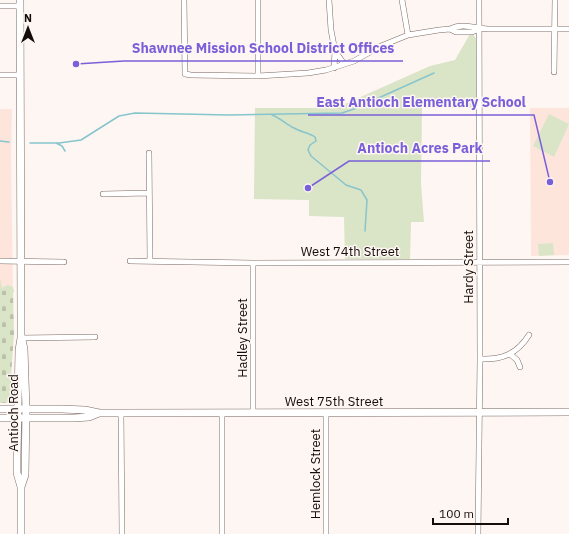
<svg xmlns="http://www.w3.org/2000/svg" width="569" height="534" viewBox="0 0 569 534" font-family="'IBM Plex Sans',sans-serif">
  <defs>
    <pattern id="forest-crowns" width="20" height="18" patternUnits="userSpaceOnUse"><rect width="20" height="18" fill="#dae4c6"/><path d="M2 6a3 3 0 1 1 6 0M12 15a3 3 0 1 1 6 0" fill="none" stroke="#bac2a9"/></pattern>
    <pattern id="cemetery-stones" width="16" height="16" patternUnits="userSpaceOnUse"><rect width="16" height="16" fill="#dae4c6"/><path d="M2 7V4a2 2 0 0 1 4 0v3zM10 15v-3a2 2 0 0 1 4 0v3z" fill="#bac2a9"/></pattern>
  </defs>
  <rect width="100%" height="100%" fill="#fef6f2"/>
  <path fill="#fde5dc" d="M530,108H569V255L531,256Z
    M0,109H12L11,156L13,291H0Z"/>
  <path fill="#dae4c6" d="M470,34H473L476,39V108H422L421,184L424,222H411L410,259H345L344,217L309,216V200L254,199L255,108H336L430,66L455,60Z
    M549,114L569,124L554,157L533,146Z
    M553,243L554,255L539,256L538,244Z"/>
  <path fill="url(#forest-crowns)" d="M0,278L2,288L8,285L13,287L14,291L12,296L0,298Z"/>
  <path fill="url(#cemetery-stones)" d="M0,291H13L14,333L11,377V399C8,404 5,403 0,403Z"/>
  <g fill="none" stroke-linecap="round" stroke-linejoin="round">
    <path stroke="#87c5cd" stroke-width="1.5" d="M272,115C280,118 286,124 294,128C301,132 309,133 315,137L316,141L310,145L308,150L311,156L346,185L361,190L367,200L365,231
      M0,141L9,142
      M30,143H59L81,140L119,116L135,113L229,115L342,113L354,109L434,73
      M56,143L62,146L65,151"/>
    <defs>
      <path id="minor" d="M184,0L185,74L191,75L258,76L308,73L326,70L354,61L381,46L408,35L439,30L450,29L456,32H472L479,29
        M258,0V76
        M329,0L331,30L335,51L334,68
        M402,0L408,35
        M0,6H20
        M450,29C463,22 477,29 491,29H569
        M335,51L344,64
        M554,72L555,0
        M0,75H20
        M149,153L150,261
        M103,194L149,193
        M0,261L64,262
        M130,261L253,263L569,262
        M253,263V413
        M21,338L95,337
        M510,354L517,360L520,367
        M480,359C502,360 517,354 529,335
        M121,413L122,534
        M222,413V534
        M326,413V534
        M478,534L480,359L479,0"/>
      <path id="secondary" d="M20,0L21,315V338L19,350L17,456V473L21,487
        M0,409H61L85,410L99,413H121L569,412
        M0,418H74L89,417L99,413
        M21,534V487L25,475L26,409L24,349L22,340"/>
    </defs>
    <use href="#minor" stroke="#7b6962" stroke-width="6"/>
    <use href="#secondary" stroke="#7b6962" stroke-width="8"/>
    <use href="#minor" stroke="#fff" stroke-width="5"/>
    <use href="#secondary" stroke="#fff" stroke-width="7"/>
  </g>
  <g text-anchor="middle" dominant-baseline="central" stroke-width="3" stroke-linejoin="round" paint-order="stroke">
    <g font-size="13" fill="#140d0a" stroke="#fef6f2">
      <text x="350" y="251">West 74th Street</text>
      <text transform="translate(468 267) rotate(-90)">Hardy Street</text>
      <text transform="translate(242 338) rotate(-90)">Hadley Street</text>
      <text x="334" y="401">West 75th Street</text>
      <text transform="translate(13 413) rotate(-90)">Antioch Road</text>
      <text transform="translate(315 474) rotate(-90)">Hemlock Street</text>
    </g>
  </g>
  <path fill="none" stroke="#7960da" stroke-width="1.5" d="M76 64L124 61H403M550 182L534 115H308M308 188L349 161H490"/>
  <g fill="#7960da" stroke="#fef6f2" stroke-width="1.5">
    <circle cx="76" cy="64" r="4"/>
    <circle cx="550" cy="182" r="4"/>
    <circle cx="308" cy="188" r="4"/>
  </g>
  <g font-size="14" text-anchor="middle" font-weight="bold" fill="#7960da" stroke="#fef6f2" stroke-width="3" stroke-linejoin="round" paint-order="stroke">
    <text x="263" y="53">Shawnee Mission School District Offices</text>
    <text x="421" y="107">East Antioch Elementary School</text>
    <text x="420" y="153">Antioch Acres Park</text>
  </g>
  <g transform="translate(28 28)" stroke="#fef6f2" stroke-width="3" paint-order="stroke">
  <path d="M0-3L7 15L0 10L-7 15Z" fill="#140d0a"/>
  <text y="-6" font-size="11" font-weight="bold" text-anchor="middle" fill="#140d0a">N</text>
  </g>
  <path d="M433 518v6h75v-6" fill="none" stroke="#140d0a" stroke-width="2"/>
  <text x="439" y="518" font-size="12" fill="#140d0a" stroke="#fef6f2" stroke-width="3" paint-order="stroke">100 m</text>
</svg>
